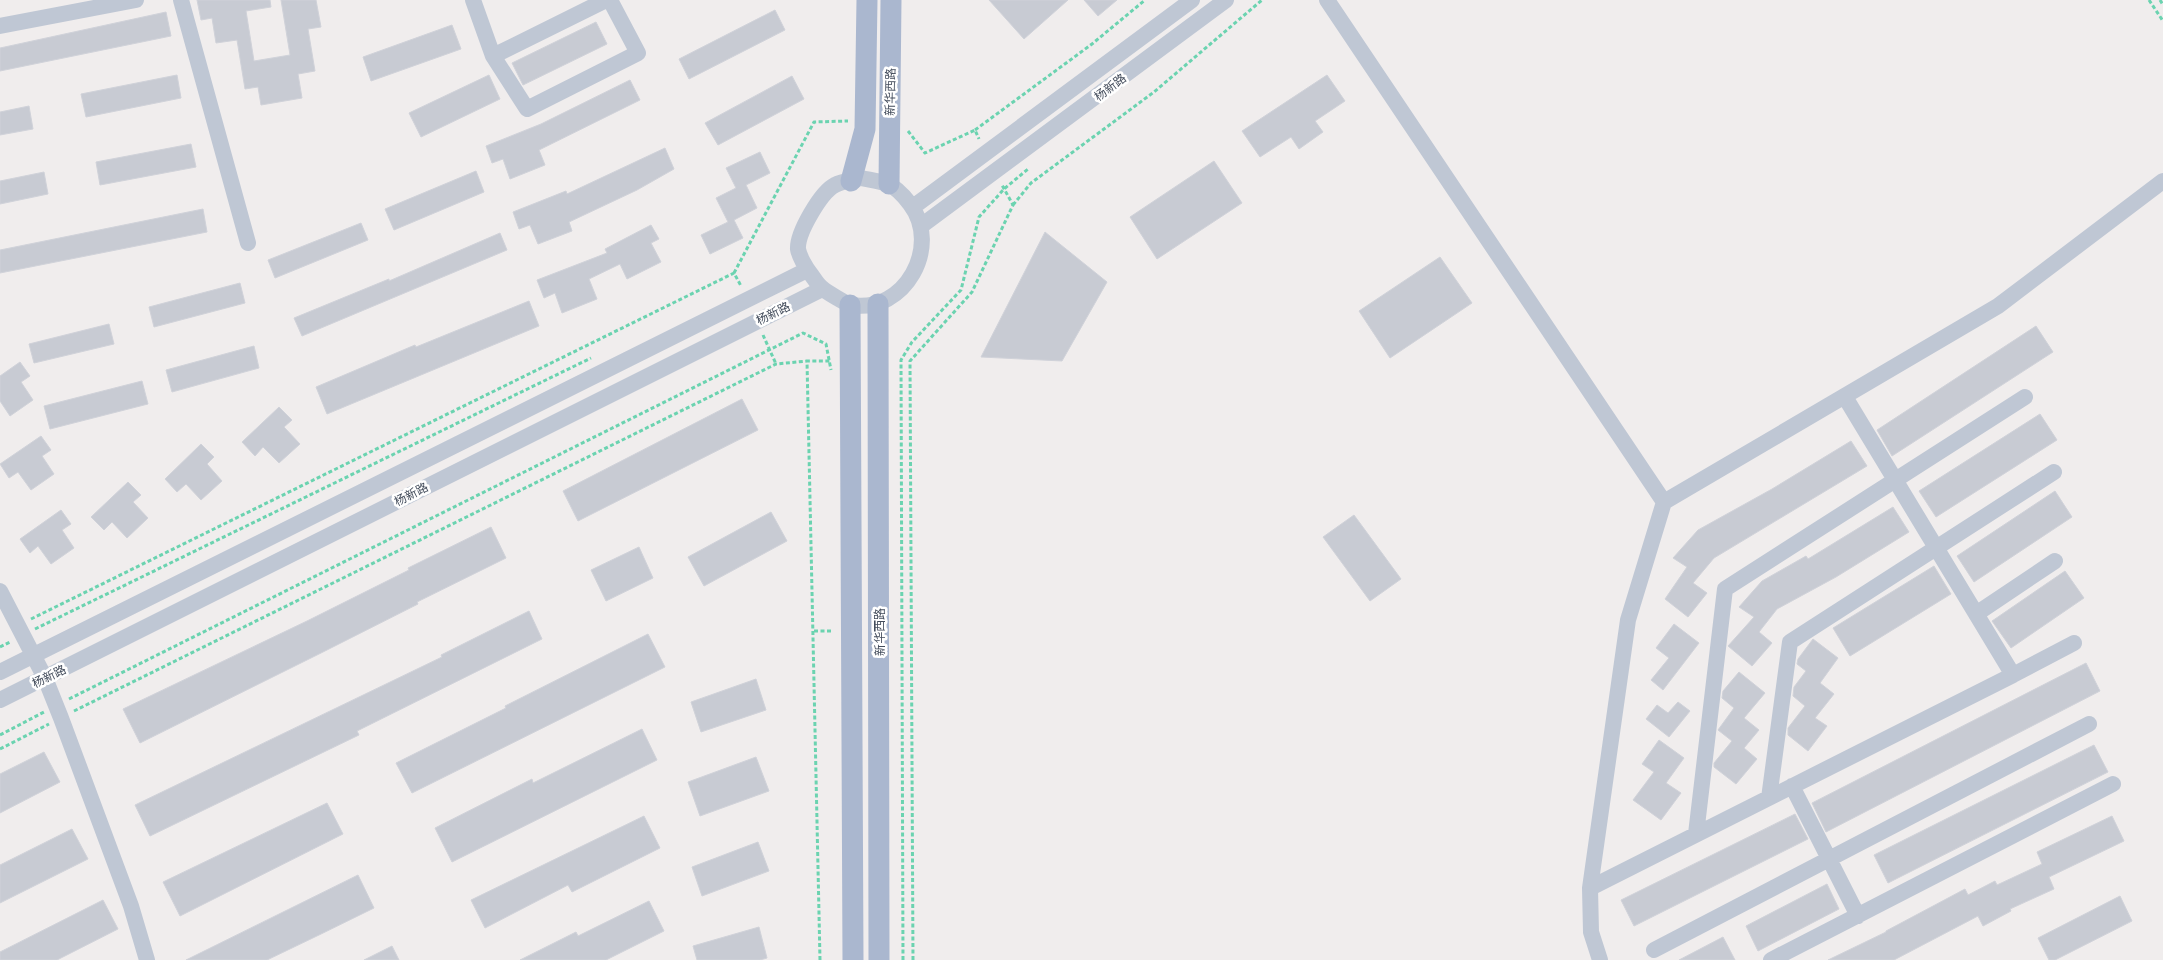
<svg xmlns="http://www.w3.org/2000/svg" width="2163" height="960" viewBox="0 0 2163 960" font-family="Lato,'Noto Sans SC',sans-serif">
  <rect width="100%" height="100%" fill="#f0eded"/>
  <path fill="#c8cbd3" stroke="#d0d2d9" d="M197,0H270L271,7L246,11L254,61L290,55L281,0H316L321,27L308,29L315,71L298,74L302,98L261,105L258,87L245,89L237,40L216,43L212,18L201,20Z
    M989,0H1068L1024,39Z
    M1084,0H1117L1098,16Z
    M775,10L785,30L689,79L679,59Z
    M166,12L171,36L0,71V48Z
    M596,22L607,44L523,85L512,63Z
    M452,25L461,49L371,81L363,57Z
    M177,75L181,98L86,117L81,94Z
    M489,75L500,99L421,137L409,113Z
    M1327,75L1345,101L1315,121L1323,132L1299,149L1291,137L1260,157L1242,131Z
    M792,76L804,99L718,145L705,123Z
    M630,80L640,100L539,150L545,165L510,179L503,159L492,163L486,146L541,124Z
    M29,106L33,129L0,135V112Z
    M191,144L196,167L100,185L96,162Z
    M665,148L674,169L637,190L569,222L572,231L538,244L530,225L519,229L513,212L566,191L567,194Z
    M760,152L770,173L746,185L757,208L734,220L743,238L710,254L701,235L728,222L716,198L736,188L726,168Z
    M1214,161L1242,203L1157,259L1130,217Z
    M476,171L484,192L394,230L385,209Z
    M44,172L48,194L0,204V181Z
    M203,209L207,232L0,273V250Z
    M361,223L368,240L275,278L268,260Z
    M651,225L659,239L651,243L661,262L627,279L620,264L589,279L597,299L562,313L555,293L544,298L537,280L607,253L605,249Z
    M1045,232L1107,282L1062,361L981,357Z
    M500,233L507,250L302,336L294,318L389,279V281Z
    M1440,257L1472,303L1390,358L1359,311Z
    M240,283L245,303L154,327L149,307Z
    M529,301L539,326L327,414L316,387L415,345L416,347Z
    M109,324L114,344L34,363L29,344Z
    M2036,326L2053,352L1892,456L1877,430Z
    M254,346L259,368L172,392L166,370Z
    M20,362L30,376L21,382L33,400L10,416L0,401V376Z
    M142,381L148,404L50,429L44,406Z
    M742,399L758,430L578,521L563,491Z
    M279,407L292,420L284,427L300,444L279,463L263,447L255,456L242,442Z
    M2040,414L2057,440L1936,517L1919,491Z
    M41,436L51,450L42,456L54,474L31,490L18,472L9,478L0,464Z
    M1851,441L1867,466L1714,558L1693,583L1707,593L1688,617L1665,599L1687,567L1673,558L1698,530L1772,489Z
    M201,444L214,457L207,464L222,481L201,500L186,484L177,492L165,479Z
    M128,482L141,495L133,502L148,518L127,538L112,522L104,530L91,517Z
    M2055,491L2072,517L1974,582L1957,556Z
    M1893,507L1909,532L1836,577L1777,609L1759,632L1772,643L1752,666L1728,646L1754,617L1739,607L1762,581L1806,556L1808,559Z
    M61,510L71,524L62,530L74,548L51,564L38,546L30,553L20,539Z
    M771,512L787,541L704,586L688,557Z
    M1354,515L1401,579L1370,601L1323,537Z
    M491,527L506,558L417,602L418,604L319,654L140,743L123,709L307,621L409,570L408,568Z
    M639,547L653,578L606,601L591,570Z
    M1934,566L1951,594L1850,656L1833,628Z
    M2065,571L2084,598L2011,648L1992,621Z
    M529,611L542,639L357,731L359,735L150,836L135,805L442,657L441,655Z
    M1674,624L1699,643L1663,690L1651,680L1669,658L1656,648Z
    M648,634L665,667L412,793L396,763L506,708L505,706Z
    M1813,639L1838,658L1820,683L1834,694L1815,718L1827,726L1808,751L1788,735V728L1805,706L1793,696L1794,687L1806,671L1797,664L1798,659Z
    M2086,663L2100,691L1826,832L1812,803Z
    M1739,672L1765,693L1744,718L1759,730L1744,748L1757,759L1736,784L1714,767V763L1732,741L1718,730L1734,708L1722,698L1723,691Z
    M756,679L766,710L701,732L691,702Z
    M1678,702L1690,711L1669,737L1646,719L1657,705L1668,713Z
    M642,729L657,760L452,862L435,828L532,779L533,783Z
    M1659,740L1684,758L1666,783L1681,793L1661,820L1633,800L1654,772L1642,764Z
    M2094,745L2108,772L1888,883L1874,855Z
    M44,752L60,782L0,813V774Z
    M756,757L769,791L700,816L688,782Z
    M327,803L343,834L180,916L163,882Z
    M1795,814L1808,839L1634,926L1621,900Z
    M644,816L660,848L572,892L568,885L485,928L471,900Z
    M2112,816L2124,841L2049,877L2054,889L2010,909L2011,911L1983,926L1978,916L1894,960H1828L1886,932V931L1965,889L1968,895L1995,881L1997,885L2042,864L2037,852Z
    M72,829L88,859L0,903V865Z
    M758,842L769,871L702,896L692,867Z
    M358,875L374,908L319,935L267,960H186Z
    M1827,884L1839,909L1758,951L1746,926Z
    M2120,896L2132,921L2055,960H2049L2038,938Z
    M103,900L118,929L57,960H0V952Z
    M649,901L664,931L606,960H520L576,932L578,936Z
    M759,927L767,958L760,960H697L693,946Z
    M1723,937L1735,960H1679Z
    M392,946L399,960H364Z"/>
  <g fill="none" stroke-linecap="round" stroke-linejoin="round">
    <path stroke="#6bd3b0" stroke-width="3" stroke-dasharray="4 2.5" stroke-linecap="butt" d="M2149,0L2163,21
      M2160,0L2163,5
      M975,130L1092,44L1145,0
      M908,131L925,153L975,130L979,139
      M1013,205L1031,183L1154,92L1262,0
      M734,273L814,122L848,121
      M763,335L776,364
      M31,619L734,273L741,286
      M35,629L591,358
      M814,631H833
      M0,647L10,642
      M69,699L803,333L826,344L831,370
      M74,711L776,364L807,361
      M0,735L44,712
      M0,749L49,724
      M820,960L807,361H830
      M903,960L901,360L912,342L961,290L979,217L1004,189L1028,169
      M913,960L910,361L972,292L1013,205L1002,185"/>
    <path stroke="#bfc7d4" stroke-width="16" d="M181,0L248,243
      M473,0L493,56L527,109L638,53L610,0
      M1327,0L1664,502
      M0,26L136,0
      M493,56L606,0
      M861,178C870,180 879,181 887,184C896,187 904,196 910,204C942,246 905,314 851,305C848,305 825,291 822,288C817,284 814,278 810,273C806,268 799,256 798,249C797,233 821,192 835,185C842,181 853,180 861,178Z
      M913,207L1192,0
      M921,226L1226,0
      M0,591L45,678L61,718L131,906L147,960
      M1976,614L2055,561
      M0,672L807,270
      M2013,675L2074,643
      M0,700L822,289
      M1792,786L1858,916
      M1769,798L1790,642L2054,472
      M1696,834L1725,589L2025,397
      M1590,888L2013,675L1845,397
      M1654,950L2089,724
      M1600,960L1591,932L1590,888L1628,620L1664,502L1998,306L2163,181
      M1771,960L2113,784"/>
    <path stroke="#aab7cf" stroke-width="21" d="M851,181L865,129L867,0
      M889,184L891,0
      M878,304L879,960
      M850,305L853,960"/>
  </g>
  <g text-anchor="middle" dominant-baseline="central" stroke-width="5" stroke-linejoin="round" paint-order="stroke">
    <g font-size="12" fill="#444d5c" stroke="#fff">
      <text transform="translate(1110 87) rotate(-37)">杨新路</text>
      <text transform="translate(890 92) rotate(-89)">新华西路</text>
      <text transform="translate(773 313) rotate(-26)">杨新路</text>
      <text transform="translate(411 494) rotate(-27)">杨新路</text>
      <text transform="translate(879 632) rotate(-90)">新华西路</text>
      <text transform="translate(49 676) rotate(-26)">杨新路</text>
    </g>
  </g>
</svg>
